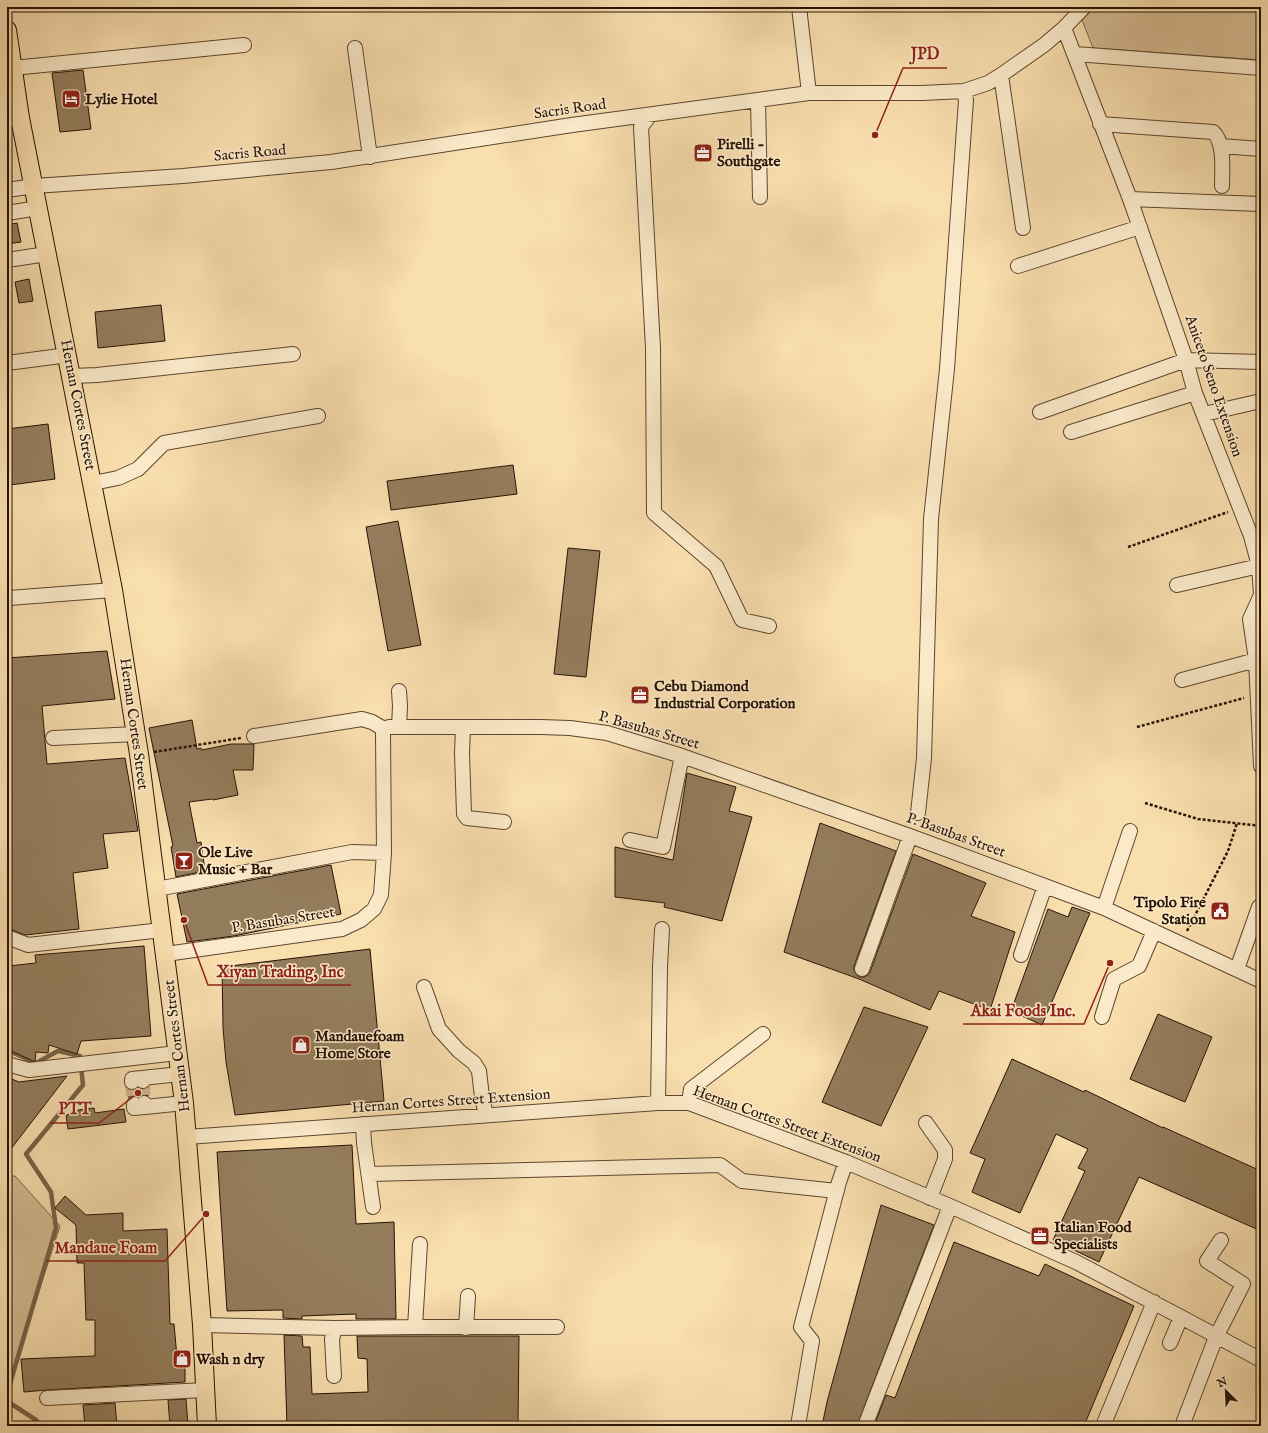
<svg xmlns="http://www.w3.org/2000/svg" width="1268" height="1433" viewBox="0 0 1268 1433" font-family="'IM FELL English',serif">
  <rect width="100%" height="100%" fill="#f9deae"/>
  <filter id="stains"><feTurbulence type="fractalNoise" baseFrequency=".005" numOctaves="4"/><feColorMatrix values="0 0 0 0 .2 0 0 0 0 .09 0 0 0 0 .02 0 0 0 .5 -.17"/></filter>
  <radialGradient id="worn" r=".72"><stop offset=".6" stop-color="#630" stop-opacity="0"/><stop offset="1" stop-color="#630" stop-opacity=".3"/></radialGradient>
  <path fill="#d5bb91" stroke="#7e674b" d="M1095,7H1261V60L1093,48L1082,20Z
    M7,1176H15L60,1226L19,1353L7,1403Z"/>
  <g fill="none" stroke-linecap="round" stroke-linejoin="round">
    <path stroke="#7a6348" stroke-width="4.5" d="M7,990H9V1006L7,1008
      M7,1050L36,1063L58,1051L80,1056L83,1085L26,1154L51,1192L56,1228L7,1394
      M7,1401L36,1420L41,1426"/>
  </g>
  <path fill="#947d5d" stroke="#271305" d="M83,70L91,129L60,132L52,73Z
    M17,223L21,242L7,244V225Z
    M29,279L33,301L19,303L15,282Z
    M161,305L165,341L98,348L95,312Z
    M48,424L55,479L10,485L7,466V429Z
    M513,465L517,494L391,510L387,481Z
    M398,521L421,645L388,651L366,527Z
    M568,548L600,551L586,677L554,674Z
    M107,651L115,699L42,706L47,764L125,758L138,831L103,834L108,868L73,873L79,929L25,935L10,929L7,908V658Z
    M192,720L197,749L201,748L202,750L231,744H254L253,770H233L238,795L213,800L212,799L189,802L197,843L201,842L205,871L176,877L171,847L173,846L149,728Z
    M687,773L736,787L729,811L752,817L722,921L664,907L665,903L615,897V847L673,860Z
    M820,823L896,851L854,966V971L859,977H864L868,975L870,972L913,854L986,883L971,916L1015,932L990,1010L939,991L930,1010L859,979L784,952Z
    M331,865L341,914L234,936L187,942L177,894Z
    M1072,907L1090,913L1042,1025L1011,1011L1048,909L1068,917Z
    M144,946L151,1036L81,1041L77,1054L49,1045L48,1053L36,1052L35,1061H33L7,1049V991H11L8,966L36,963L35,955Z
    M370,949L384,1101L235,1115L226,1062L223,1028L222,967Z
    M864,1007L928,1027L881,1126L822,1102Z
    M1158,1014L1212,1037L1185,1102L1130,1079Z
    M1012,1059L1084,1092L1085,1090L1163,1128V1127L1261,1171V1231L1139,1177L1099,1262L1053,1240L1085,1171L1078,1168L1088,1149L1056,1134L1020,1213L972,1192L985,1159L970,1153Z
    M67,1076L24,1132L7,1154V1077L19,1082Z
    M138,1088L142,1089L147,1088L148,1096L142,1095L138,1097L134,1096L129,1098L128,1090H132Z
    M94,1108L95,1113L124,1109L126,1122L68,1129L66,1115L78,1113V1110Z
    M352,1145L356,1224L394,1222L396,1319H356V1314L302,1316V1319L283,1318V1310L227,1311L217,1152Z
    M65,1196L86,1215L123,1213V1231L167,1229L170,1324H174L177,1357H185V1382L47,1390L24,1392L21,1359L95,1356V1320H86L84,1263H77L76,1225L55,1208Z
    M881,1205L934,1225L857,1426H822L827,1402Z
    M954,1242L1039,1276L1045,1264L1134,1306L1084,1426H874L886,1395L895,1398Z
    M284,1335L302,1336L303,1347H310L312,1394L368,1392L367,1359L358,1358L357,1336H519L518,1426H287Z
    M186,1399L188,1426H170L168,1400Z
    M115,1403L117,1426H85L83,1405Z"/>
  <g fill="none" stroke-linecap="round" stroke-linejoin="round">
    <path stroke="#cfb58c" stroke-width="14" stroke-dasharray="14 7" stroke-linecap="butt" d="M143,1081L144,1103
      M132,1082L134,1104"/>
    <defs>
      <path id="minor" d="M799,7L809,93
        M1064,28L1130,199L1186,360L1195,393L1251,536L1259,566L1261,595L1250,619L1256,660L1261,766
        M355,48L370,157
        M1075,54L1261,68
        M13,68L244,45
        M1001,75L1023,228
        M758,100L760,197
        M650,115L641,127L653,348L654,513L716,566L742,620L769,626
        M7,120L20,118
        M1100,124L1213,132C1225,142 1222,171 1222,186
        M1221,146L1261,149
        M7,190L34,186L183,176L331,162L572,125L809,93H922L964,91L988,83L1001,75L1044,45L1064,28L1084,7
        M1130,199L1261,204
        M7,213L38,208
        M7,260L47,254
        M1018,266L1140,227
        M7,363L68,355
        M72,376L97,375L293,354
        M1040,412L1186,360L1261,362
        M1204,414L1261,401
        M1071,432L1195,393
        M93,483L118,478L138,469L164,443L318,416
        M1177,585L1259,566
        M9,598L113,590
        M1182,680L1256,660
        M399,691L400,706L399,727
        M463,727L462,753L464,814L467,818L504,822
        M384,729L389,727H541L570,728L607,733L682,756L910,836L1104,908L1261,981
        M254,736L362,719L372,722L384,729
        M53,738L136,734
        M918,813L924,758L931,519L947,369L966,100L964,91
        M630,840L663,847L682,756
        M157,889L352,852L384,853
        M1104,908L1130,831
        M7,937L28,945L162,930
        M166,954L342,929L361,920L374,909L381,895L384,853L383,733L384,729
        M1021,955L1045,886
        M862,969L910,836
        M1237,969L1259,907L1261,906
        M424,987L439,1029L459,1051L474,1063L479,1071L482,1097L486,1115
        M1102,1017L1114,979L1139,966L1154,931
        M7,1064L29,1070L177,1053
        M143,1081L142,1078L180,1074
        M132,1082V1079L142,1078
        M144,1103L145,1107L184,1103
        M658,1103L660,967L662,929
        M689,1103L691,1089L763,1034
        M134,1104V1108L145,1107
        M926,1123L945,1150V1159L930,1198
        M363,1124L364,1143L373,1207
        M187,1137L658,1103H689L846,1162L950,1206L1076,1262L1181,1317L1261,1360
        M369,1174L720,1165L742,1181L837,1191
        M202,1325L335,1328L415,1327H557
        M415,1327L420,1244
        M466,1328L468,1296
        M1170,1343L1181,1317
        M334,1376L332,1339L335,1328
        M47,1398L205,1390
        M798,1426L812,1341L801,1327L839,1182L846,1162
        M865,1426L950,1206
        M1103,1426L1154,1302
        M1182,1426L1216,1337L1243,1284L1207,1261L1221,1240"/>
      <path id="major" d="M7,30L20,118L113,590L139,754L184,1103L202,1325L207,1426"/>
    </defs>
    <use href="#minor" stroke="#5c462f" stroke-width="16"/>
    <use href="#major" stroke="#271305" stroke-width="20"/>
    <path stroke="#271305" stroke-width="2.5" stroke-dasharray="3 2" stroke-linecap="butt" d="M1128,547L1228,512
      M1137,727L1244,698
      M154,752L241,738
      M1145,803L1198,819L1261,826
      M1187,931L1228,851L1237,823"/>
    <use href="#minor" stroke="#fbeaca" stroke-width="14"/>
    <use href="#major" stroke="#f9deae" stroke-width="18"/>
  </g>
  <defs>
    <symbol id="hotel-square" viewBox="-11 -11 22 22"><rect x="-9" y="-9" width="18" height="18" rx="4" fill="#8f2418" stroke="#fbeaca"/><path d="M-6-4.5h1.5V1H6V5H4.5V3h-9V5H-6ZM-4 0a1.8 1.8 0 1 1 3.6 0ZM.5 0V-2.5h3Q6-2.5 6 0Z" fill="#fff"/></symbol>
    <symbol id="office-square" viewBox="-11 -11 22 22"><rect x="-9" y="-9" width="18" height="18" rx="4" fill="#8f2418" stroke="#fbeaca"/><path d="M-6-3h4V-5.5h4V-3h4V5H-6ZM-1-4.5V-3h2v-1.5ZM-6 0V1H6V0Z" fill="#fff"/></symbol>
    <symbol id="bar-square" viewBox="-11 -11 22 22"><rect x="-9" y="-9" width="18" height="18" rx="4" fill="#8f2418" stroke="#fbeaca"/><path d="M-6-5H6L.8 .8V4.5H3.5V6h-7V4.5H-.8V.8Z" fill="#fff"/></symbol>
    <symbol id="civic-square" viewBox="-11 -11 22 22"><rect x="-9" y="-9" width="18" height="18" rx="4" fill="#8f2418" stroke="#fbeaca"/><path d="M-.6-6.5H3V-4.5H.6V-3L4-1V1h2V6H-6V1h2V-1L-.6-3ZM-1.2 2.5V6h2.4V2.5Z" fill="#fff"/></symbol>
    <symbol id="shop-square" viewBox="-11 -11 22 22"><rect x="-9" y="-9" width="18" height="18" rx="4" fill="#8f2418" stroke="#fbeaca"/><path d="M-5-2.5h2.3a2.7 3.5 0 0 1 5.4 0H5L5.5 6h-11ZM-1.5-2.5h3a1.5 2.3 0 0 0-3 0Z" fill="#fff"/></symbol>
  </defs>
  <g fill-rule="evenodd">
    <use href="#hotel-square" x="60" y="88" width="22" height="22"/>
    <use href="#office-square" x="692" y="142" width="22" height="22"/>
    <use href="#office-square" x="629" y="684" width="22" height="22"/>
    <use href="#bar-square" x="173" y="850" width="22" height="22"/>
    <use href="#civic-square" x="1209" y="900" width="22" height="22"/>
    <use href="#shop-square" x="290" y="1034" width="22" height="22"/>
    <use href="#office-square" x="1029" y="1225" width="22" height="22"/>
    <use href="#shop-square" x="171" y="1348" width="22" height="22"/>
  </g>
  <g text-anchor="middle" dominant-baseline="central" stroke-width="3" stroke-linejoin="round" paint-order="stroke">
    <g font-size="15" font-weight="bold" fill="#271305" stroke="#fbeaca" text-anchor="start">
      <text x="85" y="99">Lylie Hotel</text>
      <text x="717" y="144">Pirelli -<tspan x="717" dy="17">Southgate</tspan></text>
      <text x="654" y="686">Cebu Diamond<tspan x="654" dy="17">Industrial Corporation</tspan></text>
      <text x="198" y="852">Ole Live<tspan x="198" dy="17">Music + Bar</tspan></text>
      <text x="1206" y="902" text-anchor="end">Tipolo Fire<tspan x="1206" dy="17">Station</tspan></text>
      <text x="315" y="1036">Mandauefoam<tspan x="315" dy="17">Home Store</tspan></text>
      <text x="1054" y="1227">Italian Food<tspan x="1054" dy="17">Specialists</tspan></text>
      <text x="196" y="1359">Wash n dry</text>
    </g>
    <g font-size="15" fill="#271305" stroke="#fbeaca">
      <text transform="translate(570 109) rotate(-8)">Sacris Road</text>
      <text transform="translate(250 153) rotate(-5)">Sacris Road</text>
      <text transform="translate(1214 386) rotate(71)">Aniceto Seno Extension</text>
      <text transform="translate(78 405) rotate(79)">Hernan Cortes Street</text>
      <text transform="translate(134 724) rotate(82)">Hernan Cortes Street</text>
      <text transform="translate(649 730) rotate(16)">P. Basubas Street</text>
      <text transform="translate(956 835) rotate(20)">P. Basubas Street</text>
      <text transform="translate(283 920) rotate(-9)">P. Basubas Street</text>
      <text transform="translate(177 1046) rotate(-97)">Hernan Cortes Street</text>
      <text transform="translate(451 1101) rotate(-4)">Hernan Cortes Street Extension</text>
      <text transform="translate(787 1124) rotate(20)">Hernan Cortes Street Extension</text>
    </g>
  </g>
  <path fill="none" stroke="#8f2418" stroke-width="1.5" d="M875 135L903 68H947M184 920L208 985H351M1110 963L1084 1024H963M138 1093L99 1123H50M206 1214L165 1261H46"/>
  <g fill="#8f2418" stroke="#fbeaca" stroke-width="1.5">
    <circle cx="875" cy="135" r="4"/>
    <circle cx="184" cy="920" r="4"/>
    <circle cx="1110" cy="963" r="4"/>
    <circle cx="138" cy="1093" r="4"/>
    <circle cx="206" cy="1214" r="4"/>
  </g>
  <g font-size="16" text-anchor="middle" font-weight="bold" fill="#8f2418" stroke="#fbeaca" stroke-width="3" stroke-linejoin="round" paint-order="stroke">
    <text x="925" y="59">JPD</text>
    <text x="280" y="977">Xiyan Trading, Inc</text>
    <text x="1023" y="1016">Akai Foods Inc.</text>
    <text x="75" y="1114">PTT</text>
    <text x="106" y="1253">Mandaue Foam</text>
  </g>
  <rect width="1268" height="1433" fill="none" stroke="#f9deae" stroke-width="24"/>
  <rect x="8" y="8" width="1252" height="1417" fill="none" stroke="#271305" stroke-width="2"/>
  <rect x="12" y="12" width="1244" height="1409" fill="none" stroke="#271305"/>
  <g transform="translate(1226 1391) rotate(336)" stroke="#fbeaca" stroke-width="3" paint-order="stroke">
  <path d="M0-3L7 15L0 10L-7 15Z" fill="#271305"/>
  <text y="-6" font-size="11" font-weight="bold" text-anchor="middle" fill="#271305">N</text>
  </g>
  <rect width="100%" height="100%" filter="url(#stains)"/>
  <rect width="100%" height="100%" fill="url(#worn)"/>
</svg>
